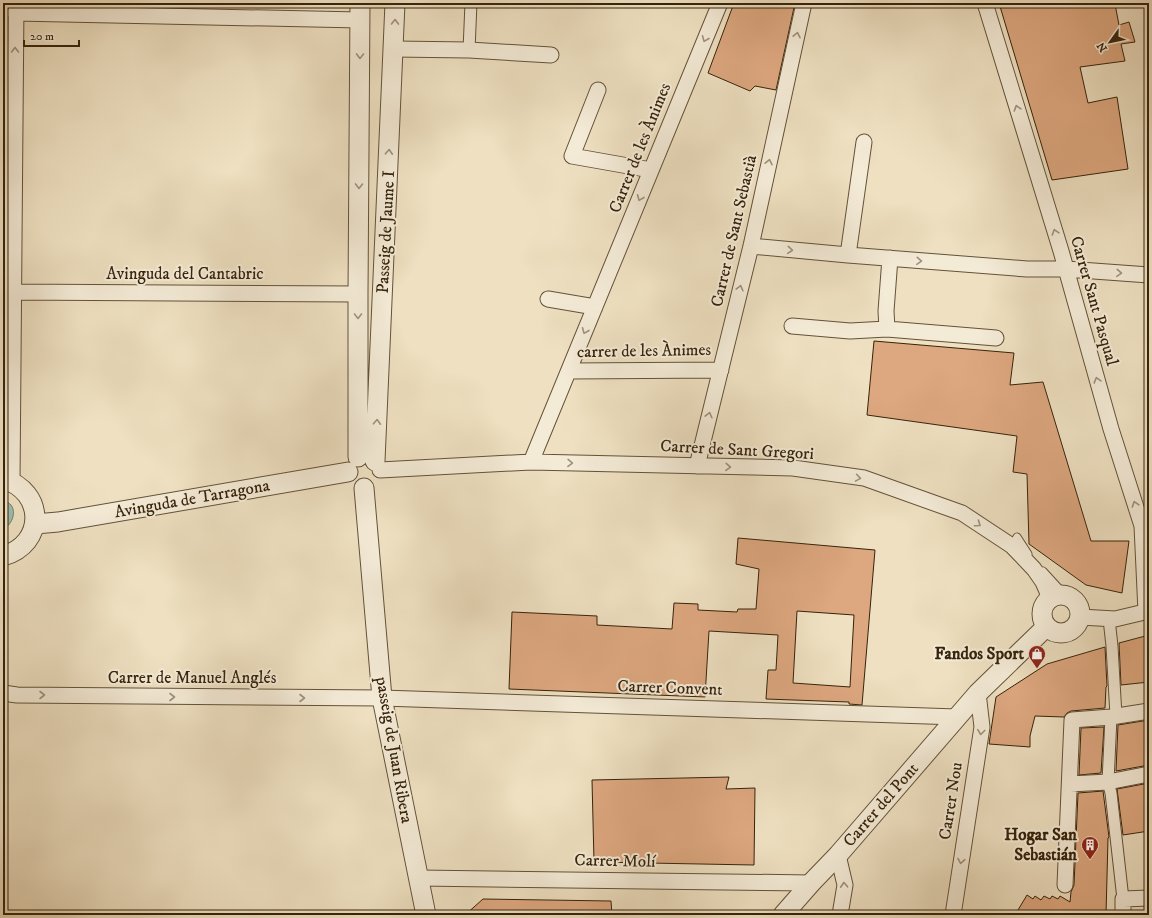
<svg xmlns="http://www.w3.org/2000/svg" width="1152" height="918" viewBox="0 0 1152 918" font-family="'IM FELL DW Pica',serif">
  <rect width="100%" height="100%" fill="#eee0c1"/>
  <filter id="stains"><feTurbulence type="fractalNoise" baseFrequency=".005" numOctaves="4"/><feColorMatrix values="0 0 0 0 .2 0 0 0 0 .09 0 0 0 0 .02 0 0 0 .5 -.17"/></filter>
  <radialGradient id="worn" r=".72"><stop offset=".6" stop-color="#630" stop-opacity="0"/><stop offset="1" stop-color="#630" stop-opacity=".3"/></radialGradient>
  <path fill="#9bbead" stroke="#72806d" d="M3,499C5,501 9,503 11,505C17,513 11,526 3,529Z"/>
  <path fill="#dda77f" stroke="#35230c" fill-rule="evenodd" d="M734,3H795L776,90L755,86L750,91L708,73Z
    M999,3H1105L1106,5L1115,4L1119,25L1129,22L1135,42L1121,44L1125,61L1080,67L1088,103L1117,97L1128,169L1052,180Z
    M874,341L1014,353L1010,385L1043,382L1091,541H1129L1122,593L1086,585L1029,544L1027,474L1013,472L1017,436L867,415Z
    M738,538L875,550L862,705L849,704V702L766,699L768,670H776L778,635L709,631L705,697L509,689L512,612L597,616V625L672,629L674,603L698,604V610L737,612L738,609H756L759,569L736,564ZM797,611L854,615L850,687L793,683Z
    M1149,635V682L1121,685L1119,643Z
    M1105,647L1107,686L1106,687L1105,708L1071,711L1067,713L1064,717L1035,716L1030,736V747L989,744L996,697L1047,664Z
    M1149,720V765L1116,771L1118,725Z
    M1104,727L1101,773L1079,775L1081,728Z
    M729,777L726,789L755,788L754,865L594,862L592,780Z
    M1149,783V831L1123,835L1117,789Z
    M1103,791L1109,837L1108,838L1106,915H1015L1027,895L1033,899L1035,896L1041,900L1044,896L1050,899L1052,896L1058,899L1060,896L1070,902L1071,892L1074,885L1078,793Z
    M483,899L611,901L612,915H465Z"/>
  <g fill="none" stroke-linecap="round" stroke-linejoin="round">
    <defs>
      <path id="service" d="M1012,546L1017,537L1028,554
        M1043,571L1065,595"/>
      <path id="pedestrian" d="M469,50L471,3
        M1109,619L1112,646L1116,716
        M1111,717L1108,782L1111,793L1123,899"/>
      <path id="minor" d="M985,3L1061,251L1111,429L1142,526L1146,612
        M15,13L360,20
        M394,49L469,50L551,55
        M598,90L572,156L651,170
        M751,246L848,255L1027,269H1066L1149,275
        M848,255L864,142
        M13,292L358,294
        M548,299L595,307
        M792,326L850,331L887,329L996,338
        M887,329L886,311L890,258
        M569,371L721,370
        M531,462L720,3
        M697,466L751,246L804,3
        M380,470L531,462L793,468L864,478L962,513L1012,546L1034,569L1043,582L1050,598
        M12,481L16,3
        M1080,617L1115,619L1149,611
        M3,693L17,695L382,698L957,717
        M1070,784L1108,782L1149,774
        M838,855L845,885L840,915
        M419,878L811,883
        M1065,885L1072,720L1111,717L1149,711
        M953,915L982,727L978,693
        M1123,915V899L1149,898"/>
      <path id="tertiary" d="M358,457V294L360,3
        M375,461L395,3
        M3,479C45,491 46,544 3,556
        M364,488L382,698L426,915
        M35,524L58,522L348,472
        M1042 614a19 19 0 1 1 38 0a19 19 0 1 1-38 0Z
        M783,915L811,883L838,855L978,693L1046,627"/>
    </defs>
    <use href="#service" stroke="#635239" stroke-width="9"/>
    <use href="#pedestrian" stroke="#635239" stroke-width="13"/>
    <use href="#minor" stroke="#635239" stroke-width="17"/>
    <use href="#tertiary" stroke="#635239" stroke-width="21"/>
    <use href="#service" stroke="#f4ebd7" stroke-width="7"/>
    <use href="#pedestrian" stroke="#f4ebd7" stroke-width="11"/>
    <use href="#minor" stroke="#f4ebd7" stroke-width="15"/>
    <use href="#tertiary" stroke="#f4ebd7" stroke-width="19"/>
  </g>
  <defs><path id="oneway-chevron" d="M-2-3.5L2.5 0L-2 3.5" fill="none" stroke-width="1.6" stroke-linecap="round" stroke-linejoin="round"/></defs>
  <g stroke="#9e917c">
    <use href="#oneway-chevron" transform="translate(395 22) rotate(-89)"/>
    <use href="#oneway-chevron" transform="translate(797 35) rotate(-78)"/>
    <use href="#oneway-chevron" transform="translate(705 39) rotate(112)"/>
    <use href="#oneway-chevron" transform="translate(15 50) rotate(-90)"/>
    <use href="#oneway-chevron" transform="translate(360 56) rotate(91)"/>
    <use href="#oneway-chevron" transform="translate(1017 108) rotate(-107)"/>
    <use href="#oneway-chevron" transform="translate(389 152) rotate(-87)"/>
    <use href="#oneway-chevron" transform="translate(769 162) rotate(-78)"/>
    <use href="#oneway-chevron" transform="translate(359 186) rotate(91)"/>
    <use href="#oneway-chevron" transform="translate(640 198) rotate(112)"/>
    <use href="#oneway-chevron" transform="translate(1055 232) rotate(-107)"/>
    <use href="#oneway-chevron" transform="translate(790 250) rotate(5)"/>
    <use href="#oneway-chevron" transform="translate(919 261) rotate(4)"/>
    <use href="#oneway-chevron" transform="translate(1119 273) rotate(4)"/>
    <use href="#oneway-chevron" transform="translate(740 288) rotate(-76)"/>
    <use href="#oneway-chevron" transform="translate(358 316) rotate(90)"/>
    <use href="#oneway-chevron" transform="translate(585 331) rotate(112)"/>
    <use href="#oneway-chevron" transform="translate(1097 380) rotate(-106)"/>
    <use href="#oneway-chevron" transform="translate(709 415) rotate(-76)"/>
    <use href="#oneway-chevron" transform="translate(377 422) rotate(-87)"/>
    <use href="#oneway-chevron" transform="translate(570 463) rotate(1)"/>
    <use href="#oneway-chevron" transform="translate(728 467) rotate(2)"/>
    <use href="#oneway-chevron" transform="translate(858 478) rotate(9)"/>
    <use href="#oneway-chevron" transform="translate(1135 504) rotate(-108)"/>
    <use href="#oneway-chevron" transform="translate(978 524) rotate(35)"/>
    <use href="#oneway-chevron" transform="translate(42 695)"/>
    <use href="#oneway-chevron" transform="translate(172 697)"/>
    <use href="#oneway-chevron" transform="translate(302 698)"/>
    <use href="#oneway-chevron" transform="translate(981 732) rotate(97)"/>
    <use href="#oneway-chevron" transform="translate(961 861) rotate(99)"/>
    <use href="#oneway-chevron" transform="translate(844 885) rotate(-93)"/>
  </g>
  <defs>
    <symbol id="shop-pin" viewBox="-11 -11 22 30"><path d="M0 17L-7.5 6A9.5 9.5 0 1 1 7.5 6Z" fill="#8f2418" stroke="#f4ebd7"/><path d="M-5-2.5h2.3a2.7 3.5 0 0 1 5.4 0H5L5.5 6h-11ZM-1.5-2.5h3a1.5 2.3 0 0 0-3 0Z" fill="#fff"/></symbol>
    <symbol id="building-pin" viewBox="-11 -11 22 30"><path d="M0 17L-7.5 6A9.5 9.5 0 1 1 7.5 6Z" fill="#8f2418" stroke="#f4ebd7"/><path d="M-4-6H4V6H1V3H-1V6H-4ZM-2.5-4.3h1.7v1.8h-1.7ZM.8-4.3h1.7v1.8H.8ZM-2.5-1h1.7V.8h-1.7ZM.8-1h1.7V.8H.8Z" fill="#fff"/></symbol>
  </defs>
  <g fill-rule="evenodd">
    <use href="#shop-pin" x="1027" y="644" width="20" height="27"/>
    <use href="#building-pin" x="1080" y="835" width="20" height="27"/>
  </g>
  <g text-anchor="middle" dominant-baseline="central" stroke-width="4" stroke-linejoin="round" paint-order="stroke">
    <g font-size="17" fill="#35230c" stroke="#f4ebd7">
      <text transform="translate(640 148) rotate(-68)">Carrer de les Ànimes</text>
      <text transform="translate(734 231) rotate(-77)">Carrer de Sant Sebastià</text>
      <text transform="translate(386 232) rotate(-87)">Passeig de Jaume I</text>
      <text x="185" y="274">Avinguda del Cantabric</text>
      <text transform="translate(1094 301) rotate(74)">Carrer Sant Pasqual</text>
      <text transform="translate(644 351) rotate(-1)">carrer de les Ànimes</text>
      <text transform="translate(737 450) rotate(3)">Carrer de Sant Gregori</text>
      <text transform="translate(192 499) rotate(-10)">Avinguda de Tarragona</text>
      <text x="192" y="678">Carrer de Manuel Anglés</text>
      <text transform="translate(670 688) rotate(2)">Carrer Convent</text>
      <text transform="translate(394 750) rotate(80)">passeig de Juan Ribera</text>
      <text transform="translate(951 801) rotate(-81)">Carrer Nou</text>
      <text transform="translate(881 805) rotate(-49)">Carrer del Pont</text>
      <text transform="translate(615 861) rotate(1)">Carrer Molí</text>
    </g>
    <g font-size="17" font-weight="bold" fill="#35230c" stroke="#f4ebd7" text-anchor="end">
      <text x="1024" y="654">Fandos Sport</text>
      <text x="1077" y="835">Hogar San<tspan x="1077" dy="20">Sebastián</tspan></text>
    </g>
  </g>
  <rect width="1152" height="918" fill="none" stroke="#eee0c1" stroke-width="16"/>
  <rect x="4" y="4" width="1144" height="910" fill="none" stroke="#35230c" stroke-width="2"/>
  <rect x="8" y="8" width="1136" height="902" fill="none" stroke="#35230c"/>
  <g transform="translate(1110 42) rotate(237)" stroke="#f4ebd7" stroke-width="3" paint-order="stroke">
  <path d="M0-3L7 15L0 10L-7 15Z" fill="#35230c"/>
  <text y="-6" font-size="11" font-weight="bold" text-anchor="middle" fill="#35230c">N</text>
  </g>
  <path d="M24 40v6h55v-6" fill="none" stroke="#35230c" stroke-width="2"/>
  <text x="30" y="40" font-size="12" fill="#35230c" stroke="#f4ebd7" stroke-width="3" paint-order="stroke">20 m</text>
  <rect width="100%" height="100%" filter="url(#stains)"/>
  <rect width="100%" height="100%" fill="url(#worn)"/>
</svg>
